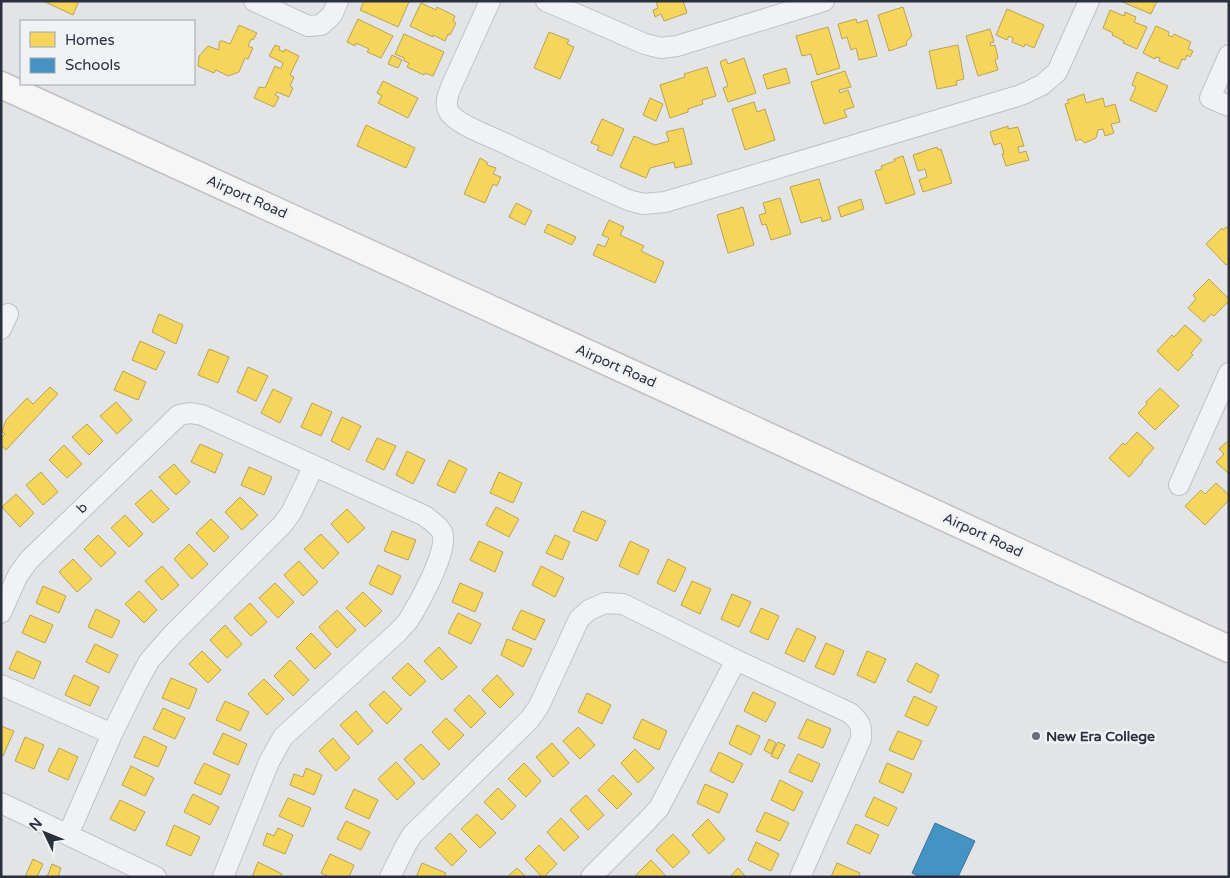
<svg xmlns="http://www.w3.org/2000/svg" width="1230" height="878" viewBox="0 0 1230 878" font-family="'Varela Round',sans-serif">
  <rect width="100%" height="100%" fill="#e2e4e6"/>
  <path fill="#f6d55c" stroke="#b9a453" d="M43,1H79L73,15Z
    M364,1H407L409,2L398,27L360,10Z
    M656,1H683L687,13L664,21L661,14L655,17L653,10L658,8Z
    M1120,1H1157L1151,14Z
    M421,3L436,10L437,7L455,16L453,21L456,23L450,35L448,34L445,41L433,35V37L410,26Z
    M903,7L912,36L906,42L907,45L889,51L878,15Z
    M1007,9L1044,25L1034,48L1025,44L1024,47L1012,42L1013,38L1009,36L1007,40L996,35Z
    M1110,10L1124,16L1125,12L1136,17L1134,22L1147,27L1137,49L1123,43L1124,41L1112,35L1113,33L1103,28Z
    M358,19L393,36L381,58L367,52L369,49L356,43L355,46L347,42Z
    M856,19L857,23L867,20L877,56L859,60L856,48L851,50L847,37L842,39L838,24Z
    M239,25L257,33L253,40L251,39L248,46L253,48L248,59L245,58L239,72L228,76L216,70L214,73L198,66L199,56L208,46L219,50V43L220,41H223L230,44Z
    M1156,26L1169,32L1168,35L1172,37L1174,34L1191,42L1188,49L1193,51L1190,57L1187,55L1185,60L1182,59L1178,69L1159,61L1160,58L1156,57L1155,59L1143,53Z
    M828,27L840,68L817,75L811,54L802,56L796,36Z
    M990,29L994,42L990,43L991,46L995,45L998,58L995,60L998,70L978,76L966,36Z
    M549,32L569,40L567,44L574,47L560,79L534,68Z
    M404,34L444,52L433,76L425,73L424,75L407,67L409,63L404,61V58L395,54Z
    M275,45L280,47L279,50L284,52L285,49L299,56L290,75L294,77L290,86L293,88L289,97L277,92L275,95L279,97L274,107L254,98L259,87L265,88L275,66L281,69L283,63L269,56Z
    M958,45L964,79L956,81L957,85L937,89L929,51Z
    M392,55L402,60L398,68L388,64Z
    M744,58L756,93L728,102L723,88L728,86L720,62L726,59L728,64Z
    M707,67L716,96L702,100L703,104L688,109V112L670,118L660,85L685,77L684,74Z
    M786,68L790,83L767,89L763,75Z
    M845,71L851,87L839,90L840,93L848,90L854,107L844,110L847,117L824,124L811,82Z
    M1137,72L1168,86L1156,112L1130,100L1136,87L1132,85Z
    M383,81L418,98L408,118L378,103L382,96L377,93Z
    M1084,94L1086,103L1103,98L1105,107L1115,104L1120,122L1111,124L1114,133L1105,136L1103,129L1098,130L1096,138L1085,143L1080,139L1076,141L1065,104L1069,103L1067,100Z
    M650,98L663,104L656,121L643,115Z
    M754,102L757,112L765,109L775,140L745,150L732,109Z
    M602,119L624,129L612,156L597,150L599,146L591,143Z
    M366,125L415,148L406,168L357,146Z
    M1008,126V129L1018,127L1024,146L1018,147L1019,153L1026,151L1029,160L1006,166L1002,154H1004L1001,143L994,145L990,132Z
    M683,128L692,164L675,168L674,162L650,168L646,178L620,167L634,136L655,145L669,141L666,132Z
    M937,147L938,150L941,149L952,183L923,192L919,180L927,177L925,169L918,171L913,155Z
    M903,156L915,194L886,204L875,171L882,169L881,166L895,161L894,159Z
    M480,158L487,162V165L496,168L493,174L501,177L497,186L493,184L485,203L464,194Z
    M819,179L831,219L822,222L821,217L801,223L790,187Z
    M780,198L791,234L771,240L766,224L762,225L759,215L766,213L763,203Z
    M861,199L864,209L841,217L838,207Z
    M516,203L532,211L525,225L509,217Z
    M743,207L754,245L728,253L717,215Z
    M609,220L624,227L620,235L644,246L641,251L664,262L655,283L593,255L598,244L605,247L609,238L602,235Z
    M548,224L576,237L572,245L544,232Z
    M1229,225V263L1226,265L1206,244L1222,228L1223,230Z
    M1209,279L1229,299V301L1214,316L1211,314L1204,322L1188,308L1196,299L1193,295Z
    M159,314L183,325L176,344L152,332Z
    M1185,325L1202,340L1191,353L1193,355L1178,371L1157,351L1172,335L1174,337Z
    M140,341L165,352L156,370L132,360Z
    M209,349L229,357L218,383L198,375Z
    M248,367L268,376L256,401L237,392Z
    M123,371L146,382L138,400L114,390Z
    M50,387L58,394L6,450L1,445V438L5,434L2,431L6,420L27,398L33,404Z
    M1160,388L1179,406L1155,430L1138,413L1147,404L1146,402Z
    M273,389L292,398L280,423L261,413Z
    M116,402L132,420L117,434L100,416Z
    M312,403L332,412L321,436L301,427Z
    M342,417L361,426L349,450L331,441Z
    M87,424L103,441L89,455L72,437Z
    M1137,432L1154,448L1142,461L1143,462L1129,477L1109,458L1123,443L1125,445Z
    M377,438L396,446L384,470L366,461Z
    M1229,440V474L1216,462L1224,454L1219,449Z
    M200,444L223,454L215,473L191,462Z
    M64,445L82,464L67,478L49,460Z
    M407,451L425,460L413,484L396,475Z
    M449,460L467,469L455,493L437,485Z
    M174,464L190,482L176,495L159,477Z
    M249,467L272,477L264,495L241,485Z
    M41,472L58,492L43,505L26,485Z
    M499,472L522,483L513,503L490,493Z
    M1216,483L1229,495V500L1205,525L1185,506L1201,490L1205,494Z
    M151,490L169,509L153,523L135,504Z
    M16,494L34,513L20,527L2,507Z
    M240,497L258,515L242,530L225,512Z
    M496,507L519,519L509,537L486,525Z
    M347,509L365,528L348,543L331,524Z
    M582,511L606,521L597,541L573,531Z
    M125,515L143,534L129,547L111,528Z
    M211,519L229,537L214,552L196,533Z
    M392,531L416,540L408,560L384,551Z
    M321,534L339,553L323,569L304,549Z
    M98,535L116,553L101,567L84,549Z
    M555,535L570,542L562,560L546,553Z
    M479,541L503,552L495,572L470,560Z
    M630,541L649,550L638,575L619,566Z
    M189,544L208,564L192,579L174,559Z
    M73,559L92,579L77,592L59,572Z
    M668,559L686,568L675,592L657,583Z
    M299,561L318,582L303,596L284,575Z
    M378,565L401,576L392,595L369,584Z
    M162,566L179,585L162,600L145,581Z
    M541,566L564,578L555,597L532,585Z
    M692,581L711,589L700,614L681,605Z
    M275,583L294,602L278,618L259,598Z
    M460,583L483,593L475,612L452,602Z
    M43,586L66,596L59,613L36,603Z
    M139,591L157,610L144,623L125,604Z
    M363,592L382,611L365,627L346,608Z
    M732,594L751,602L739,627L721,619Z
    M250,603L267,622L251,636L234,618Z
    M761,608L779,616L768,640L750,632Z
    M96,609L120,621L112,638L88,627Z
    M337,610L356,630L337,648L319,627Z
    M521,610L545,620L535,640L512,629Z
    M458,613L481,624L471,644L448,633Z
    M30,615L53,625L45,643L22,633Z
    M225,625L242,644L227,658L210,640Z
    M797,628L816,637L804,662L785,653Z
    M311,633L331,654L315,669L296,648Z
    M507,639L532,649L523,667L501,655Z
    M826,643L844,651L834,675L815,667Z
    M95,644L118,655L109,673L86,662Z
    M439,647L457,667L442,680L424,661Z
    M17,651L41,662L34,679L9,669Z
    M202,651L221,670L208,683L189,664Z
    M867,651L886,659L875,683L857,675Z
    M290,660L309,680L293,696L274,676Z
    M408,663L426,681L410,696L392,678Z
    M916,663L939,675L931,693L907,681Z
    M74,675L99,687L90,706L65,695Z
    M497,675L514,694L500,708L482,690Z
    M171,678L197,689L189,709L162,698Z
    M264,679L284,699L267,715L248,694Z
    M384,691L402,709L387,724L369,705Z
    M753,692L776,703L766,722L744,711Z
    M587,693L611,705L602,724L578,712Z
    M469,695L486,713L471,728L454,710Z
    M914,696L937,707L928,726L905,716Z
    M225,701L249,712L240,731L216,720Z
    M163,708L185,718L175,739L153,729Z
    M356,711L373,731L358,745L340,725Z
    M446,718L464,735L449,750L432,732Z
    M642,719L667,731L659,750L633,738Z
    M807,719L831,729L823,748L798,738Z
    M737,725L760,736L751,755L729,744Z
    M1,726L14,731L3,756L1,755Z
    M578,727L595,745L580,759L563,741Z
    M898,731L922,741L913,760L889,750Z
    M223,733L247,744L238,765L213,754Z
    M144,736L167,747L158,767L134,757Z
    M25,737L44,745L34,769L15,761Z
    M333,738L350,758L336,771L319,751Z
    M769,739L776,743L771,754L764,750Z
    M778,742L785,745L778,759L771,756Z
    M552,743L569,763L553,777L536,757Z
    M421,744L440,764L423,780L404,759Z
    M59,748L78,757L68,780L48,771Z
    M635,749L654,768L638,783L621,763Z
    M719,752L743,764L733,783L710,771Z
    M798,754L820,764L812,782L789,772Z
    M396,762L415,783L397,800L378,779Z
    M204,763L230,775L221,795L194,783Z
    M524,763L541,781L526,797L508,779Z
    M887,763L912,774L903,793L879,782Z
    M131,766L154,778L145,796L122,785Z
    M306,768L322,775L314,795L290,785L294,774L303,777Z
    M613,775L632,794L617,809L598,790Z
    M780,780L803,792L794,811L771,800Z
    M705,784L728,794L719,813L697,803Z
    M498,788L516,806L502,820L484,802Z
    M354,789L378,800L369,819L345,808Z
    M193,794L219,807L210,825L184,812Z
    M586,795L604,815L588,830L570,810Z
    M874,797L897,808L888,826L865,816Z
    M288,798L311,808L303,827L279,816Z
    M120,800L145,812L135,831L110,819Z
    M765,812L789,823L780,841L756,831Z
    M477,814L496,833L480,848L461,829Z
    M561,818L579,837L564,851L547,832Z
    M708,819L725,839L709,854L692,835Z
    M346,821L370,832L361,850L337,839Z
    M856,824L879,835L870,854L847,843Z
    M174,825L200,837L191,856L166,845Z
    M278,828L293,835L285,854L263,845L267,833L274,836Z
    M450,833L467,851L452,866L435,848Z
    M673,834L690,852L673,868L656,850Z
    M756,842L779,854L771,871L748,860Z
    M539,845L557,864L544,877H542L525,859Z
    M330,854L354,865L349,877H329L321,873Z
    M33,859L43,864L37,877H25Z
    M651,860L667,877H637L636,875Z
    M258,862L282,874L281,877H252Z
    M422,863L446,873L444,877H416Z
    M837,863L860,873L859,877H831Z
    M52,864L61,868L58,877H47Z
    M517,868L526,877H507Z
    M738,868L746,877H730Z"/>
  <path fill="#4393c3" stroke="#3c759b" d="M935,823L975,841L958,877H920L912,873Z"/>
  <g fill="none" stroke-linecap="round" stroke-linejoin="round">
    <defs>
      <path id="minor" d="M254,1L308,26L321,25L332,15L338,1
        M490,1L451,87C448,95 444,104 449,112C456,124 489,136 502,142C544,162 586,181 628,200L643,204L665,202L1021,95L1042,85L1057,72L1089,1
        M546,1L645,44L661,48L677,46L824,1
        M1229,55L1210,98L1229,106
        M1,329L8,314
        M1179,485L1229,373
        M1,613L18,575L29,560L179,415L190,413L202,415L425,516C431,521 438,525 442,532C450,549 418,605 408,621C405,625 401,628 398,632L283,737L269,762L223,877
        M1,685L112,734
        M1,803L156,877
        M68,835L112,734L134,689L149,661L171,636L282,525L291,513L314,466
        M390,877L406,845L412,835L530,719L539,706L579,619L589,610L605,603L623,604L736,660L850,713C860,722 862,726 861,739L800,877
        M591,877L646,822L659,808L736,660"/>
      <path id="major" d="M1,85L664,388L1229,649"/>
    </defs>
    <use href="#minor" stroke="#c0c2c4" stroke-width="22"/>
    <use href="#major" stroke="#bfc1c4" stroke-width="29"/>
    <use href="#minor" stroke="#f1f2f4" stroke-width="20"/>
    <use href="#major" stroke="#f6f6f6" stroke-width="26"/>
  </g>
  <circle fill="#6a6f79" stroke="#f0f2f6" stroke-width="2" cx="1036" cy="736" r="5"/>
  <g text-anchor="middle" dominant-baseline="central" stroke-width="5" stroke-linejoin="round" paint-order="stroke">
    <g font-size="14" fill="#2a303e" stroke="#f0f2f6">
      <text transform="translate(247 197) rotate(24)">Airport Road</text>
      <text transform="translate(616 366) rotate(24)">Airport Road</text>
      <text transform="translate(82 508) rotate(-44)">b</text>
      <text transform="translate(983 535) rotate(25)">Airport Road</text>
    </g>
    <g font-size="14" font-weight="bold" fill="#2a303e" stroke="#f0f2f6" text-anchor="start">
      <text x="1046" y="736">New Era College</text>
    </g>
  </g>
  <rect width="1230" height="878" fill="none" stroke="#2a303e" stroke-width="5"/>
  <rect x="20" y="20" width="175" height="65" fill="#f0f2f6" stroke="#a1a4ac"/>
  <rect x="30" y="32" width="25" height="15" fill="#f6d55c" stroke="#a1a4ac"/>
  <text x="65" y="45" font-size="15" fill="#2a303e">Homes</text>
  <rect x="30" y="58" width="25" height="15" fill="#4393c3" stroke="#a1a4ac"/>
  <text x="65" y="70" font-size="15" fill="#2a303e">Schools</text>
  <g transform="translate(45 833) rotate(313)" stroke="#f0f2f6" stroke-width="4" paint-order="stroke">
  <path d="M0-4L9 19L0 12L-9 19Z" fill="#2a303e"/>
  <text y="-8" font-size="14" font-weight="bold" text-anchor="middle" fill="#2a303e">N</text>
  </g>
</svg>
